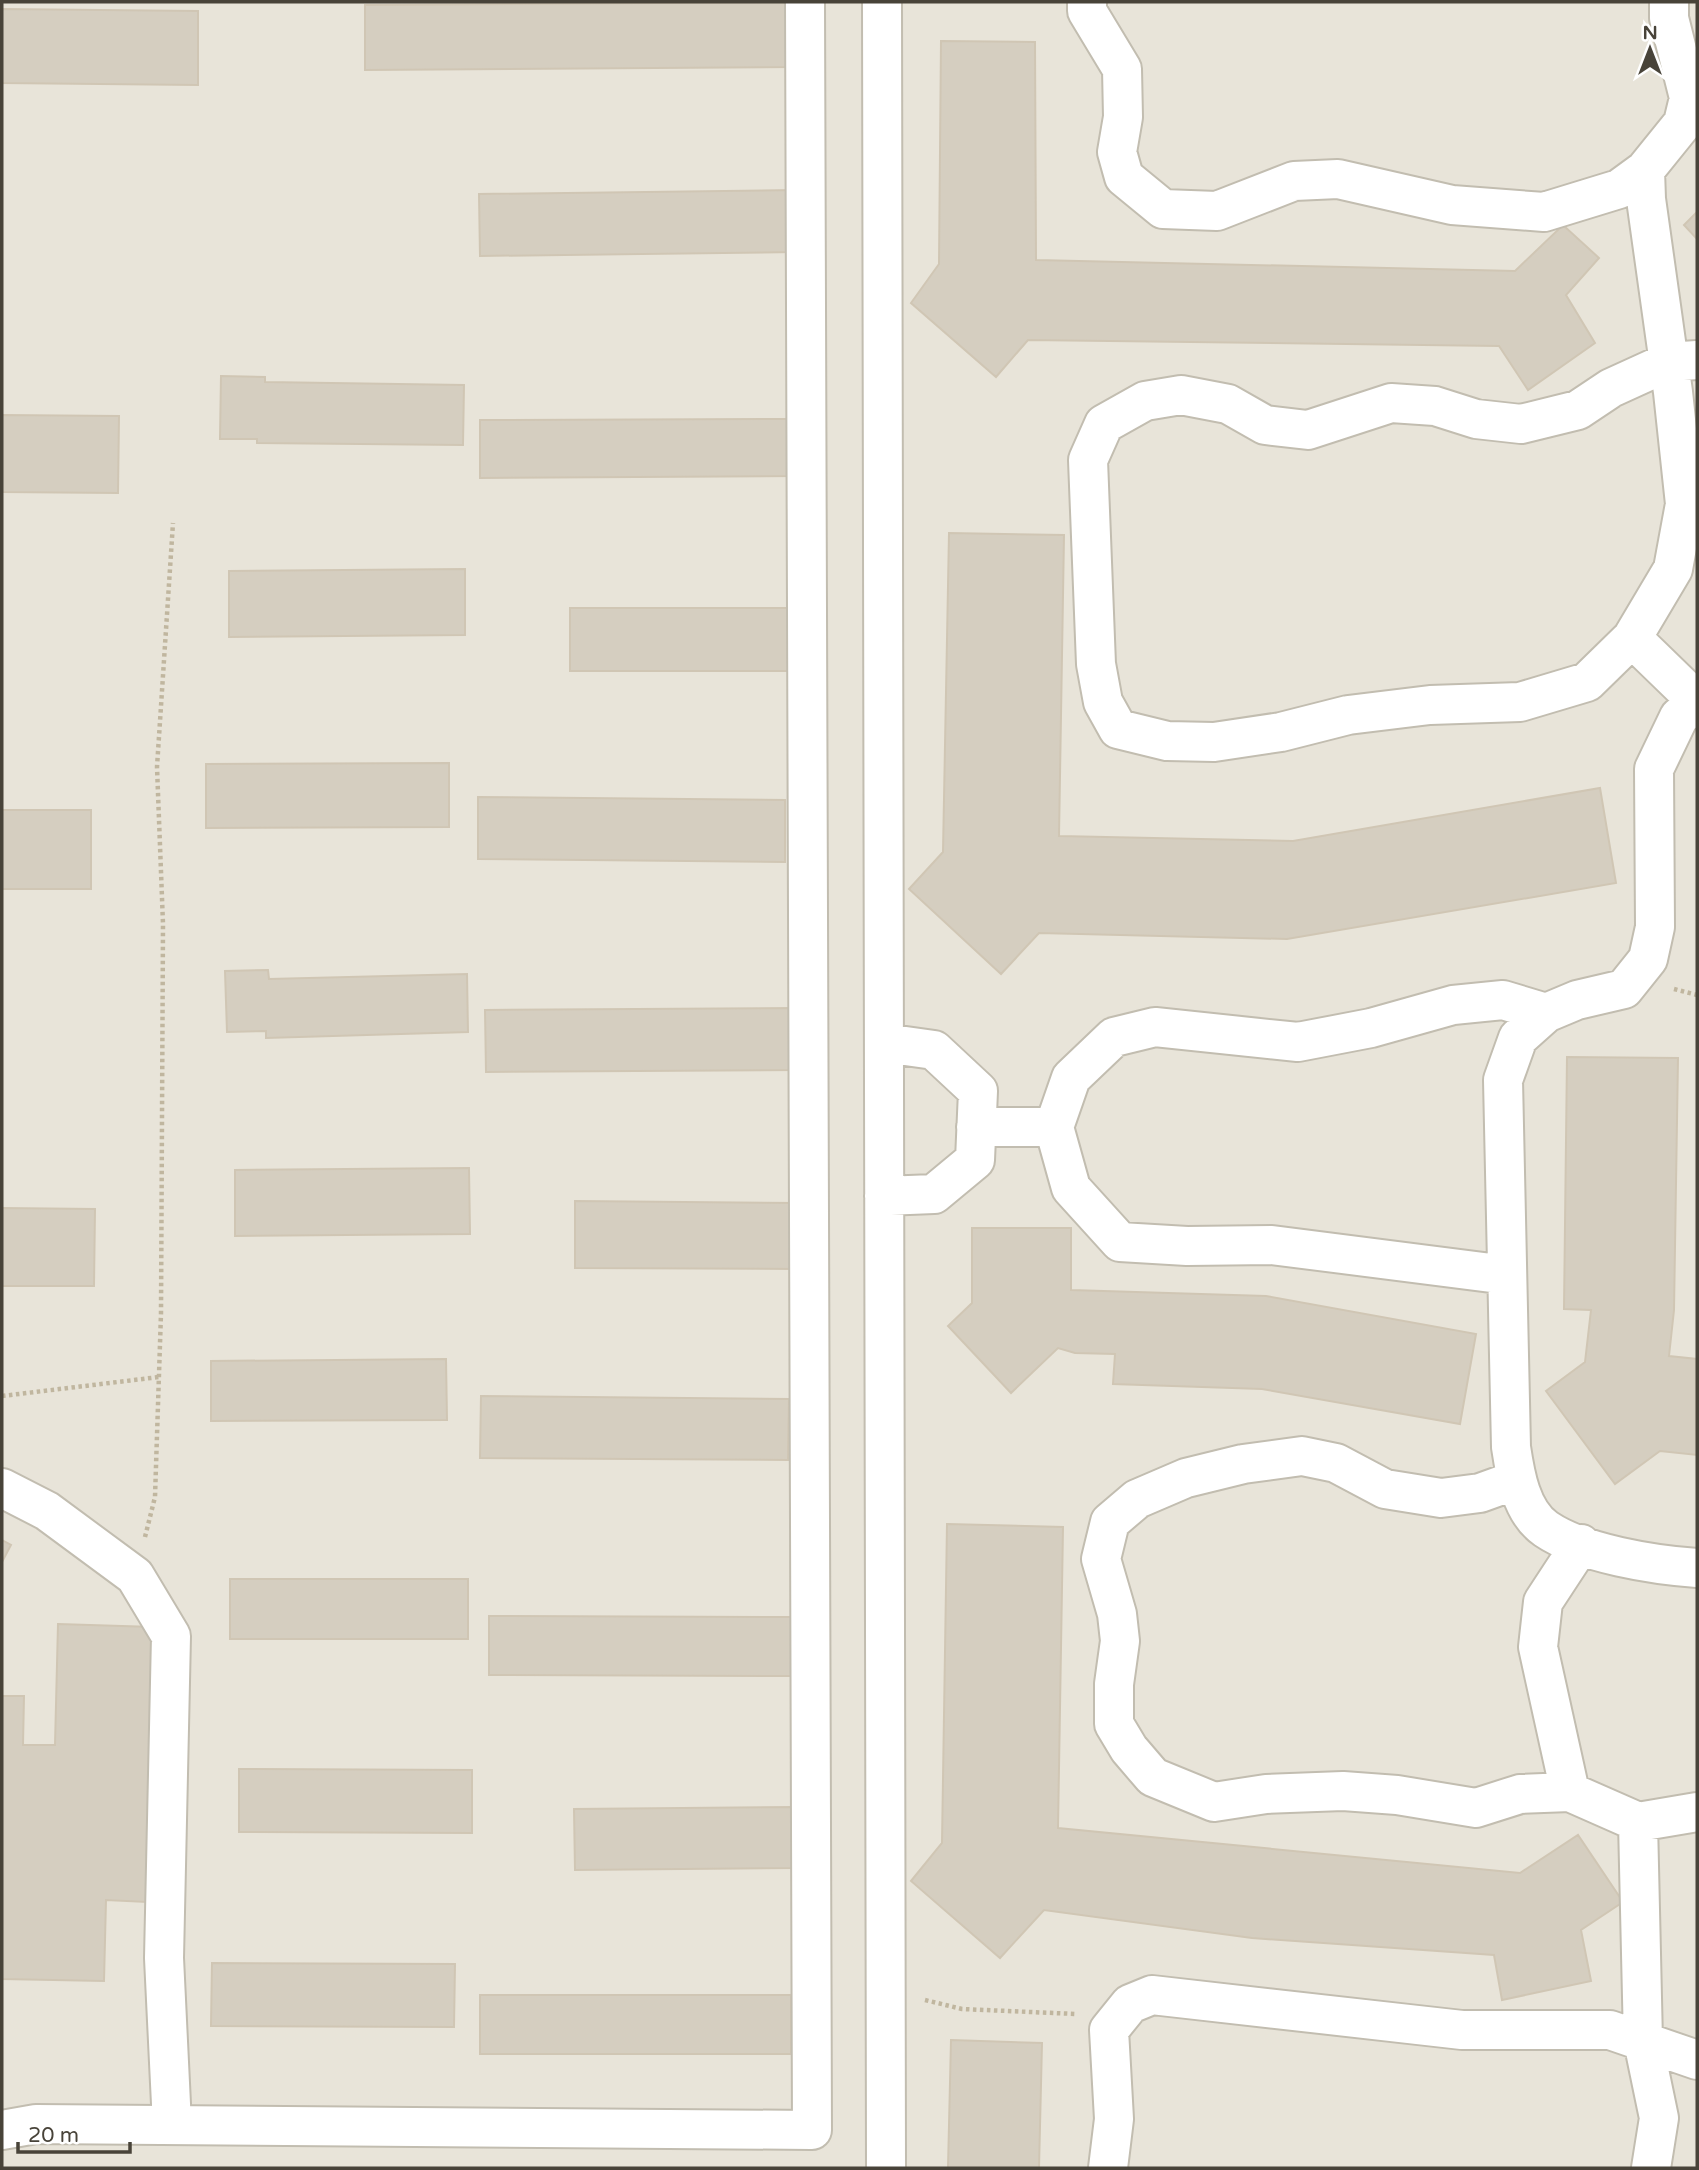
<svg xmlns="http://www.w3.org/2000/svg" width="1699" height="2170" viewBox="0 0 1699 2170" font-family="'Varela Round',sans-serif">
  <rect width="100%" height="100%" fill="#f4f2ea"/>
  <path fill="#e8e4d9" d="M2,2H1697V2168H2Z"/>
  <path fill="#d5cec0" stroke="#d0c6b4" stroke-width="2" d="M793,2V67L365,70V5Z
    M2,9L198,11V85L2,83Z
    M941,41L1035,42L1036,260L1515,271L1563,225L1599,258L1566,295L1595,343L1528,390L1499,346L1028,340L996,377L911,303L939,264Z
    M796,190V252L480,256L479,194Z
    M1697,212V239L1684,225Z
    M221,376L265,377V382L464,385L463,445L257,443V439H220Z
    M2,415L119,416L118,493L2,492Z
    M795,419V476L480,478V420Z
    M949,533L1064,535L1059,836L1293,841L1600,788L1616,883L1287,939L1039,933L1001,974L909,889L943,852Z
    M465,569V635L229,637V571Z
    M570,608H792V671H570Z
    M449,763V827L206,828V764Z
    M478,797L785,800V862L478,859Z
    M2,810H91V889H2Z
    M268,970L269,979L467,974L468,1032L266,1038V1031L227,1032L225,971Z
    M799,1008V1070L486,1072L485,1010Z
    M1567,1057L1678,1058L1674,1310L1669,1356L1697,1359V1455L1660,1451L1615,1484L1546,1391L1585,1362L1591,1310L1564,1309Z
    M469,1168L470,1234L235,1236V1170Z
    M575,1201L797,1203L796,1269L575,1268Z
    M2,1208L95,1209L94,1286H2Z
    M972,1228H1071V1290L1266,1296L1476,1334L1460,1424L1262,1389L1113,1384L1115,1354L1075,1353L1058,1348L1011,1393L948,1326L972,1303Z
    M446,1359L447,1420L211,1421V1361Z
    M481,1396L789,1399L788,1460L480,1458Z
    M947,1524L1063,1527L1058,1828L1520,1873L1578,1835L1623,1902L1581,1930L1591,1981L1502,2000L1494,1955L1252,1938L1044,1910L1000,1958L911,1881L942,1843Z
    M2,1540L11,1545L2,1562Z
    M230,1579H468V1639H230Z
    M489,1616L798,1617V1676L489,1675Z
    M58,1624L153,1627L147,1902L106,1900L104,1981L2,1979V1696H24L23,1745H55Z
    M239,1769L472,1770V1833L239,1832Z
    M795,1807L796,1868L575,1870L574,1809Z
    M212,1963L455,1964L454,2027L211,2026Z
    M480,1995H791V2054H480Z
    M951,2040L1042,2043L1039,2168H948Z"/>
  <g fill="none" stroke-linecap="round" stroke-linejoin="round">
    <defs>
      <path id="minor" d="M882,2L886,2168
        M1087,2V11L1122,69L1123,117L1117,152L1124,177L1163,209L1217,211L1294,181L1338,179L1452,205L1544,212L1619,189L1645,170
        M1669,2V18L1689,98L1683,123L1645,170L1646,199L1673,392L1685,504L1673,569L1632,638L1587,682L1520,702L1430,705L1348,715L1281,732L1214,742L1167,741L1118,729L1103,702L1096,664L1088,460L1104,424L1145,401L1181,395L1228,404L1265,425L1308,430L1391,403L1435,406L1476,419L1521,424L1578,410L1611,388L1668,362L1697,360
        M1632,638L1697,701
        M1697,702L1679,717L1654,769L1655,927L1648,959L1624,989L1577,1000L1546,1013L1518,1038L1503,1080L1511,1447C1515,1474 1521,1512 1546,1529C1583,1554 1654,1565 1697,1568
        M884,1043L934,1050L978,1091L975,1160L934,1194L884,1196
        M976,1127H1054
        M1507,1275L1272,1245L1187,1246L1120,1242L1071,1188L1054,1127L1071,1078L1114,1037L1155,1027L1298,1042L1371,1028L1453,1005L1503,1000L1546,1013
        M1516,1480L1480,1493L1441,1498L1385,1489L1336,1463L1302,1456L1243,1464L1186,1478L1137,1499L1110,1522L1101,1559L1117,1614L1120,1641L1114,1684V1724L1129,1749L1153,1777L1214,1802L1266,1794L1343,1791L1397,1795L1476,1808L1520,1794L1570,1792L1638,1822L1697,1812
        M2,1488L47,1511L135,1576L171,1636L164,1958L172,2125
        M1570,1792L1538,1647L1543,1602L1581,1544
        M1638,1822L1643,2041L1659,2118L1651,2168
        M2,2130L36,2124L812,2130L805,2
        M1108,2168L1114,2119L1109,2030L1130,2004L1152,1995L1462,2030H1610L1697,2060"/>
    </defs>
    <use href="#minor" stroke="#c2bdb0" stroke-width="42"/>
    <path stroke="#c0b69f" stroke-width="4.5" stroke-dasharray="3.5 3.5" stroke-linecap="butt" d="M1674,989L1697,995
      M2,1396L159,1377
      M145,1537L155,1497L161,1313L163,924L157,767L173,523
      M925,2000L962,2009L1076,2014"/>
    <use href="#minor" stroke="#fff" stroke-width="38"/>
  </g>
  <rect width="1699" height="2170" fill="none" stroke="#484339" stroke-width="7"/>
  <g transform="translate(1650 49)" stroke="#ffffff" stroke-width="5" paint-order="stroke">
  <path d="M0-5L12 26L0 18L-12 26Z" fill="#484339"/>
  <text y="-10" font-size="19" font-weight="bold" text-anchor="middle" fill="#484339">N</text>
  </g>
  <path d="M18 2142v10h112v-10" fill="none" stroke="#484339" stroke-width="3.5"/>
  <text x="28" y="2142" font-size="21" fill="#484339" stroke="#ffffff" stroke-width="5" paint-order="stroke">20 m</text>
</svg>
